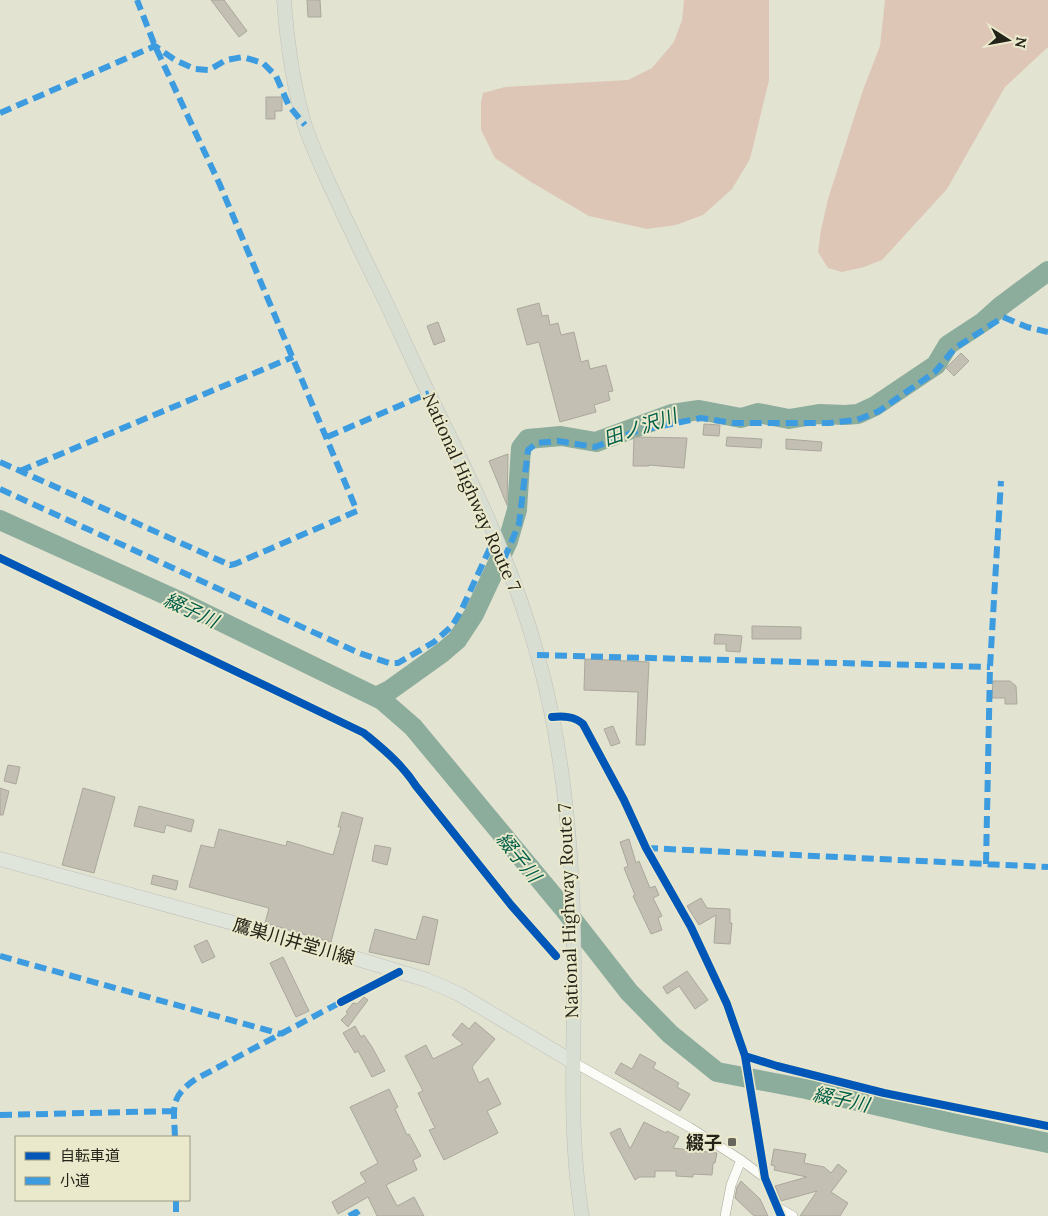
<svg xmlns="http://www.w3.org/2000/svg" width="1048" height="1216" viewBox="0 0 1048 1216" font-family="Lora,'Noto Sans JP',serif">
  <rect width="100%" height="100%" fill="#e3e3d2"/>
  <path fill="#ddc6b6" d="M684,0H769V80L750,159L732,189L703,215L676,225L647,229L589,216L531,182L495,158L481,130V102L483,93L505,87L628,80L652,68L674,42L682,20Z
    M885,0H1048V47L1005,87L947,189L882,260L864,267L842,272L828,268L818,252L821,230L828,199L863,90L880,46Z"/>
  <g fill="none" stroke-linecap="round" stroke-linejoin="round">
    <path stroke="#8cac9c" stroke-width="20" d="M0,520L177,600L382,700L413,727L565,910L629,992L670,1034L717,1072L806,1089L952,1123L1048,1143
      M376,697L390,690L443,652L457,640L474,614L508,541L517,510L521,448L528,439L561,436L596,442L672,414L699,410L741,418L758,413L789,419L819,414L845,415L858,414L875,406L936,365L948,345L983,322L1001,306L1048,271"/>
  </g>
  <path fill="#c3bfb3" stroke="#aaa79b" d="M211,0H224L247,31L239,37Z
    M307,0H320L321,17H308Z
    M266,97H282V111H275V119H266Z
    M539,303L542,316L548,315L550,325L558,323L561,335L574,332L581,362L588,360L590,369L606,365L613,391L608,392L610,400L594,405L596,412L560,422L539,342L527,345L517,309Z
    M438,322L445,341L434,345L427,326Z
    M961,353L969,361L954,376L946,368Z
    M704,424L720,425L719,436L703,435Z
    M634,437L687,438L684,468L649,465V466H633Z
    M727,437L762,439L761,448L726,446Z
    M786,439L822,442L821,451L786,449Z
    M508,454L507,505L489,461Z
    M752,626L801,627V639H752Z
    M715,634L742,636L740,652L726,651V644H714Z
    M585,659L649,662L645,745H636L638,692L584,690Z
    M993,681H1010L1016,686L1017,704H1005V698H992Z
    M613,726L620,743L611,746L604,729Z
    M8,765L20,767L16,784L4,781Z
    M0,788L9,791L3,815H0Z
    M83,788L115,797L94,873L62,865Z
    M139,806L194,820L191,832L166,825L164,833L134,826Z
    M342,812L363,818L331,942L265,923L269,908L189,887L201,845L214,848L219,829L286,846L287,841L333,855L341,827H338Z
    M629,839L636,863L639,861L650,888L655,886L659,895L653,898L662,916L658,918L662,930L651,934L633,896L635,895L624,868L628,866L620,842Z
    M375,845L391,848L387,865L372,861Z
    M153,875L178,881L176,890L151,884Z
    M701,898L707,908L730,909V923H732L730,944L714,943L716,915L699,925L687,906Z
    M423,916L438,920L429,965L369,952L375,929L416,940Z
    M207,940L215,957L202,963L194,946Z
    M283,957L309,1011L296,1017L270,963Z
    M687,971L708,1000L695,1009L679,986L667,994L663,987Z
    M364,997L368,1000L348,1027L341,1020L348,1013L346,1012L353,1003L357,1004Z
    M475,1022L495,1039L472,1067L479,1083L488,1078L501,1104L487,1111L498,1133L444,1160L429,1130L435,1128L418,1093L423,1091L405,1056L426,1045L433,1059L463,1044L452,1035L462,1023L469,1029Z
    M355,1026L361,1037L364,1035L372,1047L385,1071L372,1077L358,1051L355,1053L343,1033Z
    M640,1054L656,1063L653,1068L679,1083L677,1087L690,1094L680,1111L615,1073L621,1063L632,1069Z
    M389,1089L398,1107L395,1109L407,1135L409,1134L421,1156L413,1160L417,1170L386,1185L397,1206L414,1197L424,1216H377L368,1197L338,1214L332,1202L366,1182L360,1173L378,1163L350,1107Z
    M644,1122L666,1133L667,1131L679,1137L673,1148L717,1153L715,1163H713L712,1175L693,1174V1177L676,1176V1171H655V1177H639L635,1180L610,1133L620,1128L630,1149Z
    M774,1149L806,1154L804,1163L824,1167L831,1173L838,1164L847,1171L831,1192L848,1203L840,1216H800L817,1191L781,1201L775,1186L807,1177L774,1170L775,1166L771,1165Z
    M741,1181L760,1199L768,1216H754L735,1198L737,1187Z"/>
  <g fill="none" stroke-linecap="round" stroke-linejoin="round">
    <defs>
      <path id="minor" d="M0,558L364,733C383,749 402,764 416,786L511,905L556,956
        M552,717C563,716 574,716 583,724L624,800L646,848L691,927L727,1004L745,1056L765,1178L781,1216
        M341,1002L399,972
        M745,1056L777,1066L884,1093L1048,1126
        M573,1062L689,1127L741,1160L765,1178
        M777,1207L793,1216
        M725,1216L731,1185L741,1160"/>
      <path id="primary" d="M0,859L302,942L427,980L459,994L573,1062"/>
      <path id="trunk" d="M284,0C287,42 293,85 305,126C311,144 319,161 327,179C345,218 363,256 382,294C398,327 412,360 428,392C470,478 513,565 538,657C567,761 574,873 574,980C574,1059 569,1138 582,1216"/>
    </defs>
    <use href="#minor" stroke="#a5a599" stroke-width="10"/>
    <use href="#primary" stroke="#c1c0b9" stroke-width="15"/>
    <use href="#trunk" stroke="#c1c0b9" stroke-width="15"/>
    <use href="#minor" stroke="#fbfbf8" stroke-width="9"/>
    <use href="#primary" stroke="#e0e5dc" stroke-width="14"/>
    <use href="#trunk" stroke="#d8ded2" stroke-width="14"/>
    <path stroke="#3c9cdf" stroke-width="6" stroke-dasharray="12 6" stroke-linecap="butt" d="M0,113L155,46L175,60L195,69L209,70L226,60L243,57L263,63L276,76L289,106L305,125
      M327,437L429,393
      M0,462L230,565L235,564L357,511L220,185L155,46L137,0
      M20,471L293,357
      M0,489L359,653L389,663H398L434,642L452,626L461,611L495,537
      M504,559L519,524L528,450L537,443L558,441L595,447L637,431L701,418L733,423H829L857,420L879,411L935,372L955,348L1003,317L1027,327L1048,332
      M537,655L990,667
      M646,848L1048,867
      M986,864L990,667L1001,481
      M0,956L281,1034
      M0,1115L174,1111
      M175,1137C174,1108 169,1097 196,1079L341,1002
      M176,1200V1216
      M349,1216L356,1212L359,1216"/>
    <defs>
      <path id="cycleway" d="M0,558L364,733C383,749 402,764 416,786L511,905L556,956
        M552,717C563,716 574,716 583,724L624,800L646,848L691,927L727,1004L745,1056L765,1178L781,1216
        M341,1002L399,972
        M745,1056L777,1066L884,1093L1048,1126"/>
    </defs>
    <use href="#cycleway" stroke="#eae9cb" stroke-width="11"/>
    <use href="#cycleway" stroke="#0057b8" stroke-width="8"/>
  </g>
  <rect fill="#67665a" stroke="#eae9cb" stroke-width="2" x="727" y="1137" width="10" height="10" rx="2.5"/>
  <g text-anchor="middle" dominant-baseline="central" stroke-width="4" stroke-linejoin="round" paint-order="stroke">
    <g font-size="18" fill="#242319" stroke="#eae9cb">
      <text transform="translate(472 492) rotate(66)">National Highway Route 7</text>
      <text transform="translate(568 911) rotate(-92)">National Highway Route 7</text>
      <text transform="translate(294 941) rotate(16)">鷹巣川井堂川線</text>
    </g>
    <g font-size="18" font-weight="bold" fill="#242319" stroke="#eae9cb" text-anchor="end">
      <text x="722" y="1142">綴子</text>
    </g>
    <g font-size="19" font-style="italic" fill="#005e4a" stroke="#eae9cb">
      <text transform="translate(640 427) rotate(-19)">田ノ沢川</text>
      <text transform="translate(191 610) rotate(25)">綴子川</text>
      <text transform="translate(519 857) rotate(51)">綴子川</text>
      <text transform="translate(841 1099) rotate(12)">綴子川</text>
    </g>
  </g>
  <rect x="15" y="1136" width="175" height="65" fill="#eae9cb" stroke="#9b9a84"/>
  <rect x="25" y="1152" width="25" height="8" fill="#0057b8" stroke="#9b9a84"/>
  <text x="60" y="1161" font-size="15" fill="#242319">自転車道</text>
  <rect x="25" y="1177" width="25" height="8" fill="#3c9cdf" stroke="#9b9a84"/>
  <text x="60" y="1186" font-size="15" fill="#242319">小道</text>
  <g transform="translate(1008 40) rotate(101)" stroke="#eae9cb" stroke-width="4" paint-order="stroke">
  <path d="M0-4L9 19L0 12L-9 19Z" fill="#242319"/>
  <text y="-8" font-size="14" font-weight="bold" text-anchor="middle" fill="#242319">N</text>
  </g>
</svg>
